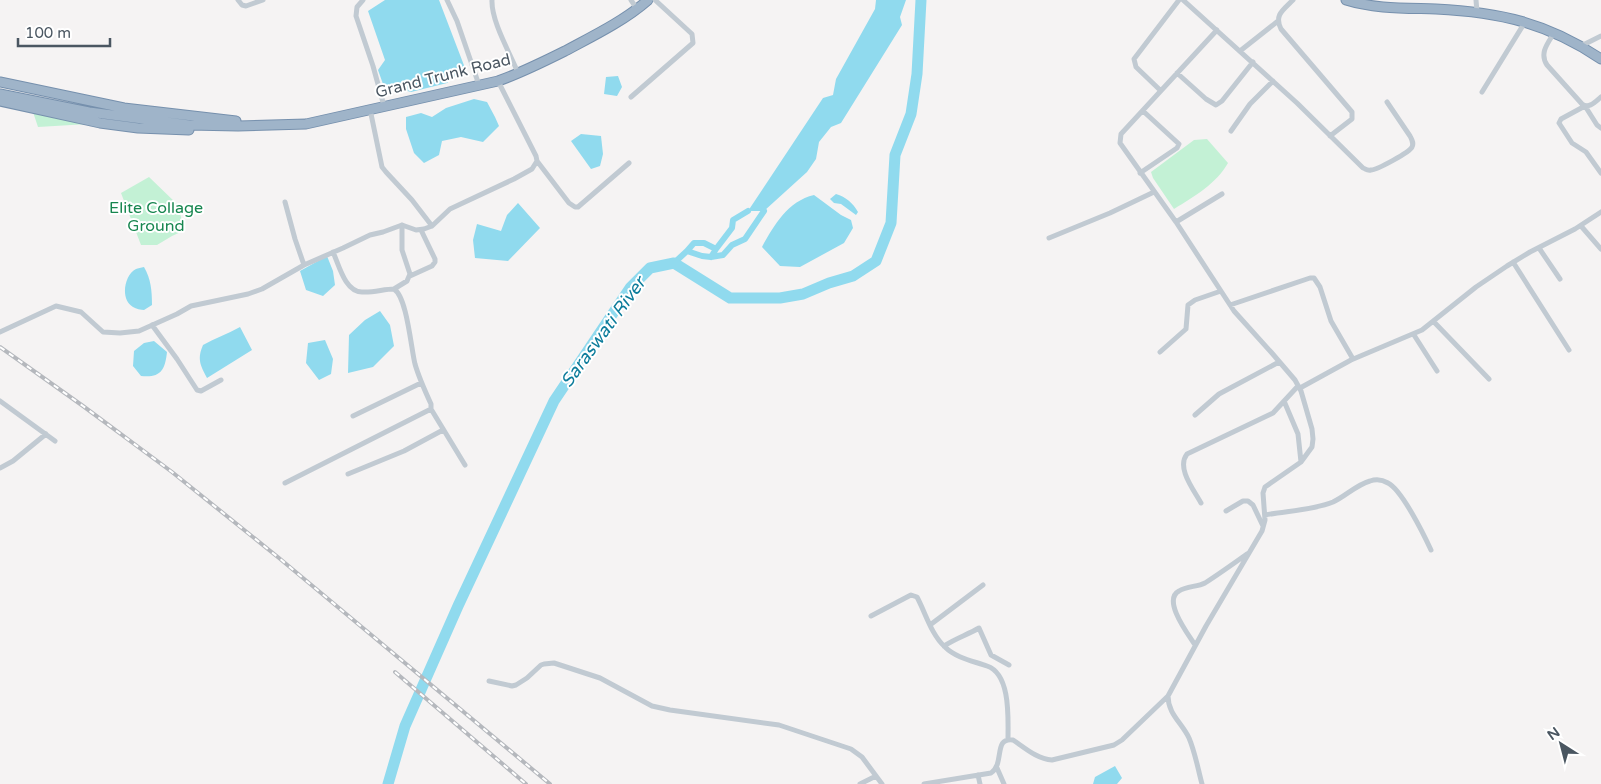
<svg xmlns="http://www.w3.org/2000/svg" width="1601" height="784" viewBox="0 0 1601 784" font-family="'Varela Round',sans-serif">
  <rect width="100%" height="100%" fill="#f5f3f3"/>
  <path fill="#c3f1d5" d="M45,98L72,106L88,124L38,127L31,106Z
    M1207,139L1228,163C1216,184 1195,196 1174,209L1153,178L1151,172L1194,140Z
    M149,177L177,204L185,230L172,236L157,245H141L121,193Z"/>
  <path fill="#90daee" d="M385,0H439L465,68L447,83L411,92L383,84L378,70L385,60L368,11Z
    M876,0H906L900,17L902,25L841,123L831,127L819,142L816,159L807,172L764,211H748L823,98L833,95L836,79L875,9Z
    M618,76L622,87L617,96L604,94L606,77Z
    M474,99L487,102L495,117L499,126L483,142L461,137L442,141L439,155L424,163L414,153L406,129V117L421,113L432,117L446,108Z
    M581,134L601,136L603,154L600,166L591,169L571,141Z
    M836,194C846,197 853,203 858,212L856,215L841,204L834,203L830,199Z
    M814,195L841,215L851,220L853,228L844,243L800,267L780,266L762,247C774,225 788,201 814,195Z
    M518,203L540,228L508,261L475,258L473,240L477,224L501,231L507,215Z
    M327,256L333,271L335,285L323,296L306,290L300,271Z
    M144,267C151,279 152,291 152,305L144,310C141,310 136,309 133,307C120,300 124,275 136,269C138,268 141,268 144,267Z
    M380,311L390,325L394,346L373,367L348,373L349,335L365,320Z
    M240,327L252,350L207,378C200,365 197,359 203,345C215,338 228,334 240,327Z
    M325,340L333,359L331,374L319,380L306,363L308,343Z
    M154,341L167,352C165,371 160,378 141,376L133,366L134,351L144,343Z
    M1115,766L1122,778L1117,784H1093L1095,777Z"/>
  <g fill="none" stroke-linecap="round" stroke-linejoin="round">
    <path stroke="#90daee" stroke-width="6" d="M687,251L694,243H704L716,249
      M711,257L716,249L732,228L733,220L748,211
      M674,263L687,251L702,256L711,257L723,255L732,245L745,239L764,211"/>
    <path stroke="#90daee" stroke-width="11" d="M388,784L405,726L458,606L554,401L630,288L650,268L674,263L730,298H780L803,294L829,283L853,276L876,261L891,223L895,155L911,114L917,74L921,0"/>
    <defs>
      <path id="trunk" d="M1346,0C1375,9 1406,8 1436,9C1499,12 1548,23 1601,59
        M0,82L124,108L236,121
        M0,94L89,112L189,125L238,126L306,124L498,81C521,73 543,62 565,51C593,36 624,21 648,0
        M0,101L100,123L138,128L189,130"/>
    </defs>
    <use href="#trunk" stroke="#7690ad" stroke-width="11"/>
    <path stroke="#c1cad2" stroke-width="5" d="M238,0L242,5L246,6L263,0
      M363,0L357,7L356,16L373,66L384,106
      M447,0L457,21L479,85
      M492,0C491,21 510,53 518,73
      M631,0L637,9
      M1183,0L1297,103L1363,168C1366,169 1367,171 1371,170C1377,170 1410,152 1412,147C1414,143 1412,140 1410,136L1387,102
      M1293,0C1283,10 1274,15 1281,29L1352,112V119L1330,136
      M1476,0L1477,12
      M1554,33C1548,43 1539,53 1547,65L1582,104C1589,109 1595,102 1601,97
      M1581,46L1601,36
      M1240,51L1278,21
      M1177,73L1206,99L1216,105L1222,101L1253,62
      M1160,90L1136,67L1134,59L1179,0
      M1482,92L1525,22
      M631,97L693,43L692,34L655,0
      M370,109L382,167L386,172L412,200L432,226
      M1601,128L1597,125L1585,106L1561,119L1559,123L1572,143L1586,152L1601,173
      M1231,131L1250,104L1273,81
      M537,161L569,203L575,207H578L629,163
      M1140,173L1177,148L1179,144L1143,111
      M285,202L295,239L304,265
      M1176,222L1222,194
      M1581,226L1601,249
      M1049,238L1110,213L1154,192
      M1539,248L1560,279
      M1513,262L1569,350
      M410,276L432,266L435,262V259L421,230
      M394,289L407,281L410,274L402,250V225
      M1230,305L1310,278H1314L1320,287L1331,321L1353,359
      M1434,322L1489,379
      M152,325L177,359L197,390L201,391L221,380
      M0,332L56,306L81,312L103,332L120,333L139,331L177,314L191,306L248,294L262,289L304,265L343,248L370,235L383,232L402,225L416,230L424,229L432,226L450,209L514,179L532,169L537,161L536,156L498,81
      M1414,335L1437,371
      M1160,352L1186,329L1188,305L1195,300L1221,291
      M1300,388L1351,360L1422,330L1476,287L1507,266L1530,252L1575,229L1601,212
      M0,401L55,441
      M1284,401L1298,434L1301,462
      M431,409L465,465
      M1195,415L1219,394L1279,362
      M353,416L421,383
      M0,468L13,461L46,434
      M348,474L404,451L443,430
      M285,483L431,409V404C425,391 419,378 415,364C411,348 407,297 394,289C384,289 373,293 362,292C345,292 339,265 333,252
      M1201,503C1194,490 1176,468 1187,454L1273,413L1298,386
      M1226,511L1243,501H1248L1253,505L1263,526
      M1265,515C1286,511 1314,510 1333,502C1346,496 1356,485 1370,481C1376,479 1383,480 1388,483C1402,490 1424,535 1431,550
      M871,616L909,596L911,595L917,597C926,614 931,634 945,647C956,658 973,661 987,666C1011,674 1008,719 1008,739
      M930,625L983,585
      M1195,645C1188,634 1162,600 1179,591C1187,586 1197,587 1205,583C1219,574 1233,564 1247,554
      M944,646C956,638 967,635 979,628L991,655L1009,665
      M489,681L512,686L516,685L527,678L541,665L544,664L554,663L600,678L652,706L670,710L779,725L851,749L862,757L882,784
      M997,768L1004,784
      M978,775L980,784
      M860,784L876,776
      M924,784L991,773C1005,764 993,737 1013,740C1025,748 1037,759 1052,760L1114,745L1122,740L1168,696
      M1202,784C1198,769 1195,752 1189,738C1182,723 1168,714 1168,696L1206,626L1262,531L1265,520L1263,493L1265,487L1301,462L1312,447L1313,439L1312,429L1301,391L1295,380L1271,352L1234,311L1176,222L1120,143L1121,134L1217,30"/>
    <use href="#trunk" stroke="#9fb4c9" stroke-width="9"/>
    <defs>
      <path id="rail" d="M0,347L83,406L172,472L279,558L550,784
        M395,672L526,784"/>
    </defs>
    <use href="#rail" stroke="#b5b8bd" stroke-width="4"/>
    <use href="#rail" stroke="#fff" stroke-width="2" stroke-dasharray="5.5" stroke-linecap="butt"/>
  </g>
  <g text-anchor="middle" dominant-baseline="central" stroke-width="4" stroke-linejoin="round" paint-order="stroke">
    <g font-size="16" fill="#4a5661" stroke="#fff">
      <text transform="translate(443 76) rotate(-14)">Grand Trunk Road</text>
    </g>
    <g font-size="16" fill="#17864f" stroke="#fff">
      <text x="156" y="208">Elite Collage<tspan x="156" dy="18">Ground</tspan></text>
    </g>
    <g font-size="18" font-style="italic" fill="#0c7c9b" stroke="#fff">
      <text transform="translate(603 332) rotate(-54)">Saraswati River</text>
    </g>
  </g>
  <g transform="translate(1561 744) rotate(324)" stroke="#ffffff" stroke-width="4" paint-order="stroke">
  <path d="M0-4L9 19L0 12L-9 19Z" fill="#4a5661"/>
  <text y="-8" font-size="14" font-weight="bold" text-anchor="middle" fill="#4a5661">N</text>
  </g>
  <path d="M18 38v8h92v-8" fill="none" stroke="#4a5661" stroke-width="2.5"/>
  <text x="25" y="38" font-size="15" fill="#4a5661" stroke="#ffffff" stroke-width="4" paint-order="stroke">100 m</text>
</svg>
